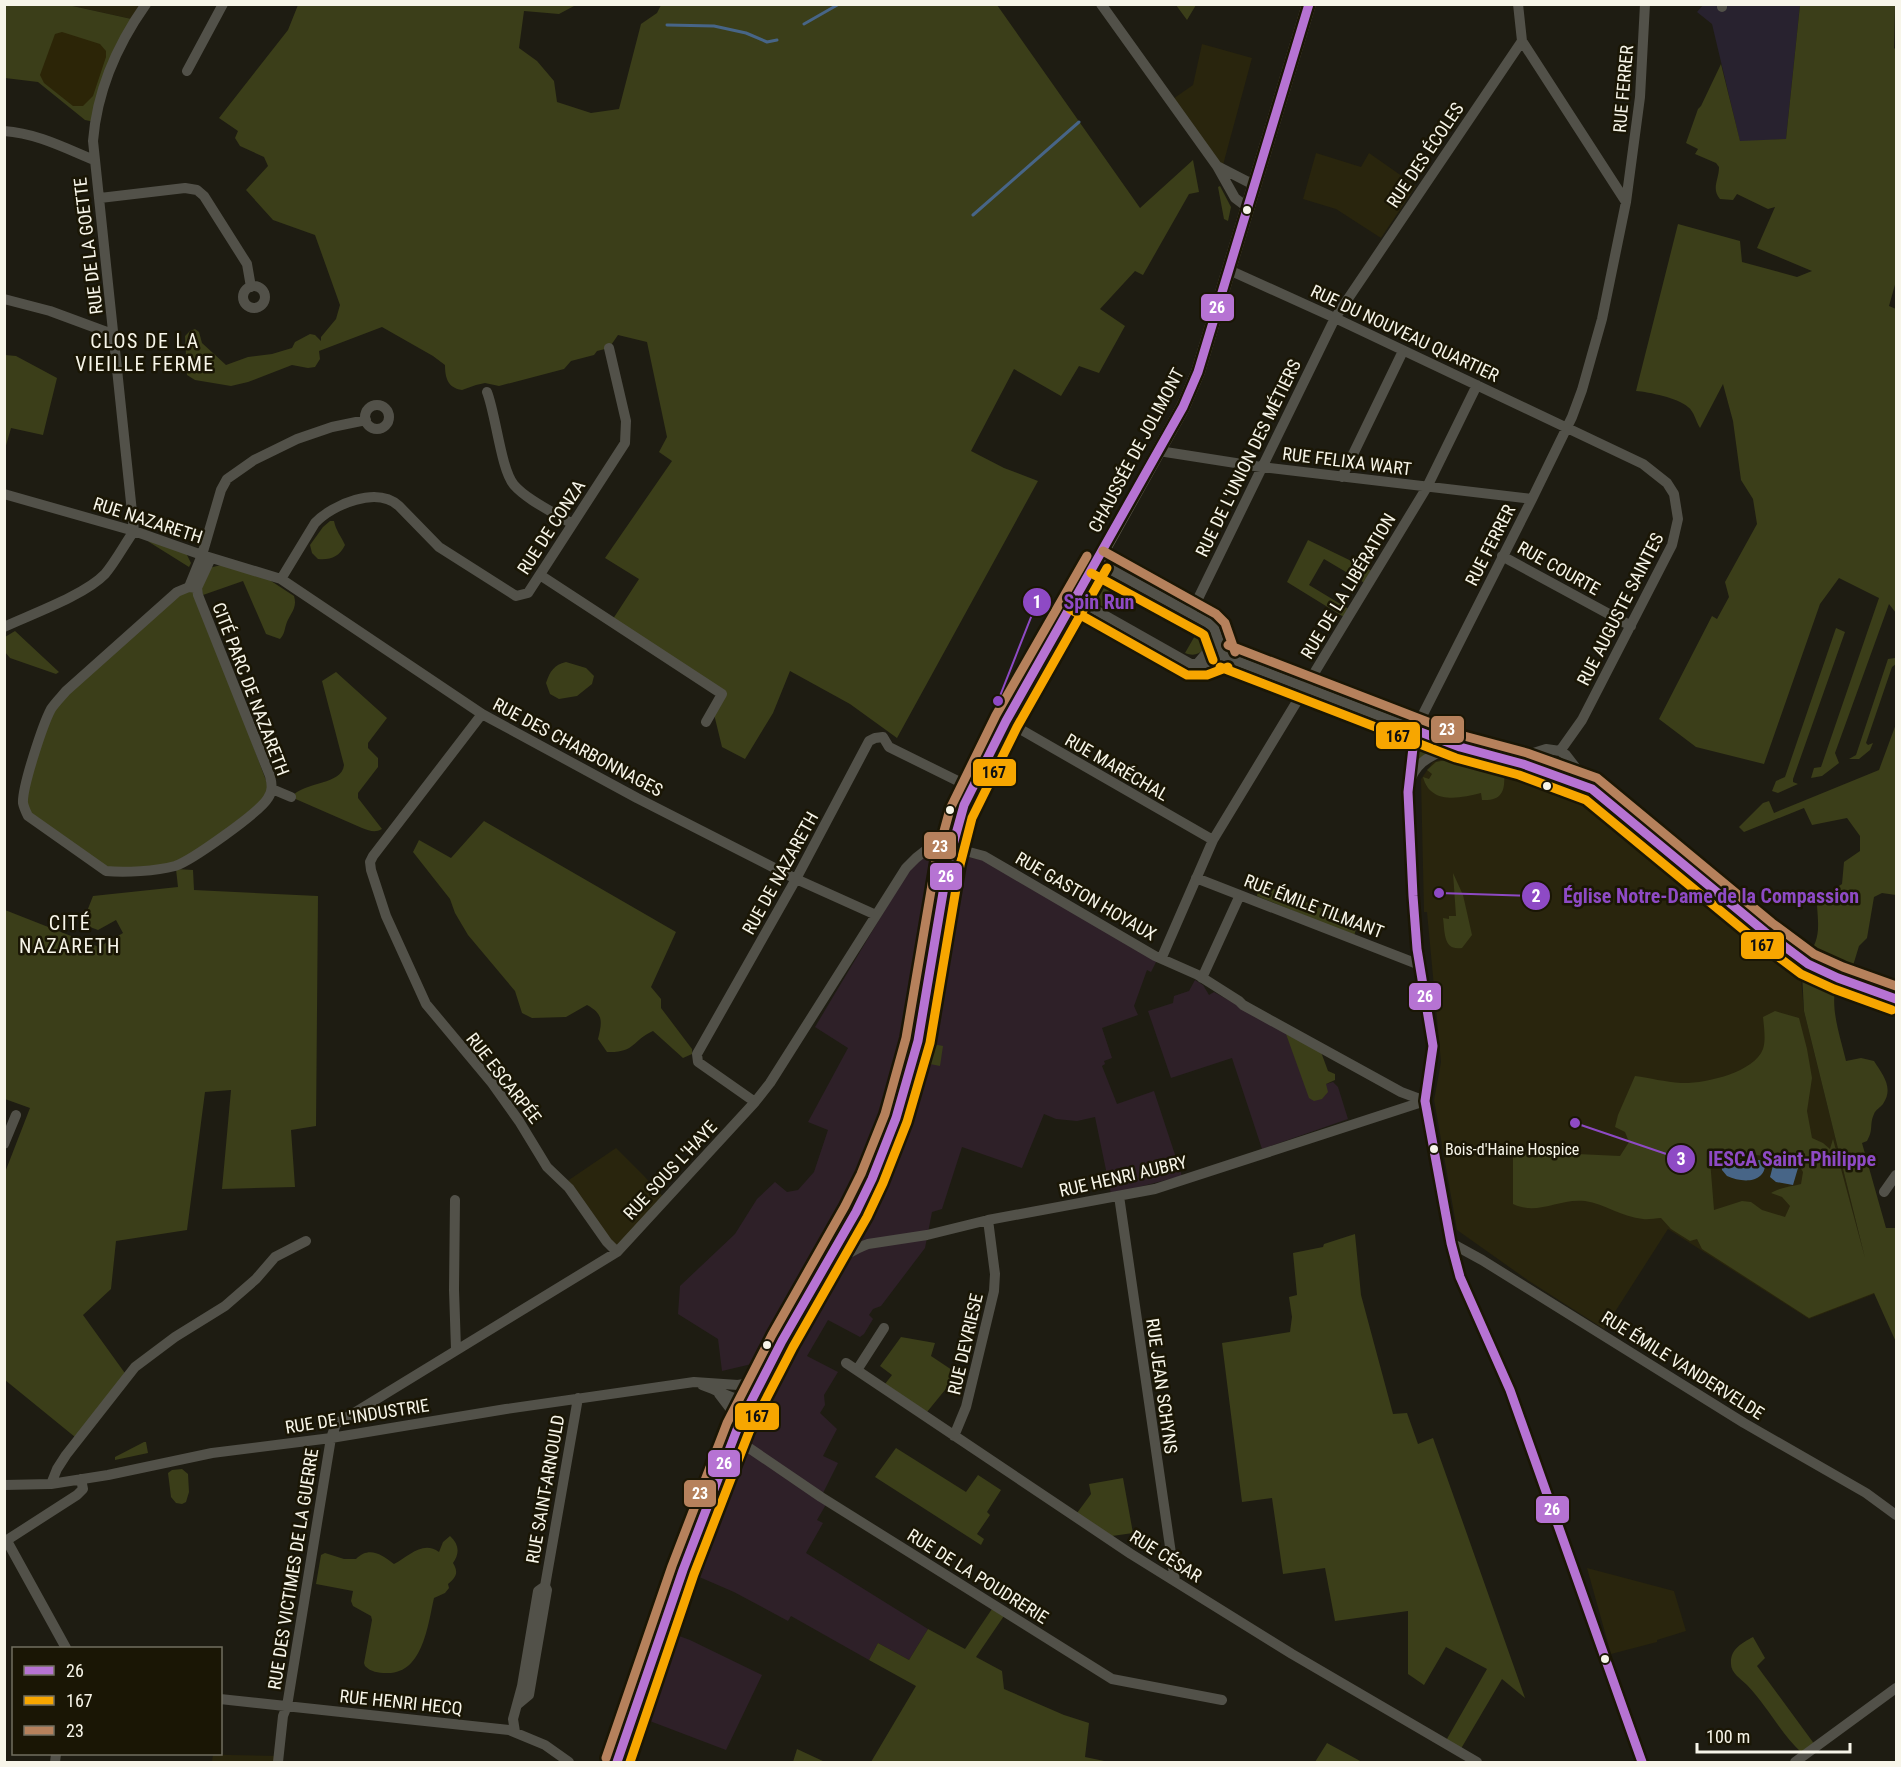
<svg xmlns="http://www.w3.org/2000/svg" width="1901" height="1767" viewBox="0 0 1901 1767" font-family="'Roboto Condensed',sans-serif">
  <rect width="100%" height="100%" fill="#1e1c12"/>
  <path fill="#2e2028" d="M931,851L984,860L1157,960L1151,972L1147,970L1134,1006L1138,1015L1102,1028L1112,1058L1104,1061L1105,1064L1102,1066L1117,1104L1154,1091L1182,1176L1111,1194L1095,1117L1077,1121L1056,1119L1044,1114L1022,1168L962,1147L942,1209L932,1212L925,1248L881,1306L873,1309L869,1315L873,1319L864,1334L860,1337L828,1320L807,1356L838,1372L824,1395L825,1405L820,1413L837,1429L823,1456L838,1463L821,1497L828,1501L817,1520L823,1523L806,1553L928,1629L909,1660L878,1643L869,1660L791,1616L788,1621L734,1592L683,1570L768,1369L756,1363L722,1371L718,1339L678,1314L680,1286L735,1234L757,1199L775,1182L787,1192L798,1190L814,1172L828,1130L808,1122L848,1048L815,1027L904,878L914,864Z
    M1195,980L1203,985L1209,995L1214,992L1286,1032L1325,1096L1326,1084L1333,1082L1338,1087L1348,1119L1262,1149L1232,1058L1171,1078L1148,1011L1173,1003L1174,996L1189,991Z
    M663,1630L690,1640L762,1675L726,1750L634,1715Z"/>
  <path fill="#28222f" d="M1703,5H1800L1786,139L1740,142L1712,24L1697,12Z"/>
  <path fill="#29250d" d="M68,5H146L136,20Z
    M1202,44L1252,58L1223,165L1217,166L1170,101L1193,85Z
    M1316,153L1361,167L1369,153L1416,186L1381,238L1336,209L1303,199Z
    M1443,759L1486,761L1588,796L1772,942L1800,969L1804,1011L1874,1294L1809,1319L1668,1229L1604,1329L1529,1281L1457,1230L1434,1100L1441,1062L1427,912H1424L1421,779L1433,762Z
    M616,1148L644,1176L666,1200L617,1252L563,1184Z
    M1587,1568L1674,1591L1686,1631L1657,1640V1642L1611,1654Z
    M213,1754L229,1755L279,1756L278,1762H212Z"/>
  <path fill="#3b3e19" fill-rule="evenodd" d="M4,5H68L136,20L122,42L95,122L85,120L38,82L5,78Z
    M298,5H585L574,6L559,14L524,11L519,48L537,61L554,81L557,102L591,113L619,109L641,24L657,13L661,5H997L1140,208L1193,160L1199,192L1189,194L1143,275L1135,271L1100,309L1125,326L1099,373L1079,366L1061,396L1014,369L971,451L1004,468L1038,481L897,738L850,704L790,671L773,713L745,759L722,747L713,710L722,695L611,622L639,579L605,558L672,461L659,452L667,437L647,342L618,335L609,348L597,351L594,355L571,361L564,369L499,386L485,383L476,385L462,390C448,388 445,378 445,365L433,356L382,327L319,351L320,359L315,367L308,368L292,365L248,382L231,386L195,380L187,375L185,336L190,331L195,329L199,332L202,343L226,365L248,357L272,354L292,348L295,342L310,334L315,335L321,341V337L336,319L340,305L315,235L273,220L246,190L268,166L264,157L240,146L235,138L238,131L219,118L288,30Z
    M1176,5H1196L1187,20Z
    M1859,5L1895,6L1894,48L1896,50V281L1889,306L1896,309V613L1889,604L1835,753L1839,763L1822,776L1811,778L1814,768L1821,767L1879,598L1839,578L1820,604L1764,764L1696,747L1659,719L1712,616L1717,619L1729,597L1725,582L1757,524L1753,499L1741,480L1733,421L1723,384L1700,428C1696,422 1694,411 1688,407C1678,398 1649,392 1636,391L1678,224L1740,241L1742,262L1797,277L1812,271L1757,248L1775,207L1768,209L1737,194L1733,200L1720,199C1711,188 1719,180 1719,167L1716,163L1695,154L1698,149L1686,143L1698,109L1701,106L1721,64L1740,141L1786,139L1800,5Z
    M1220,186L1231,207L1228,221L1224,219L1218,187Z
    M5,355L16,356L57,378L43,435L11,428L5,449Z
    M330,521H334C336,531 341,536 345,545C339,557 331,560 318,559L312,553L310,545L323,527Z
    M143,533L185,551L191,563L189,567L149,542Z
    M1308,540L1372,571L1368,585L1324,559L1309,585L1352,611L1347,619L1287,582Z
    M221,565L268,579L294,596C298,609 289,614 286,625C284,631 285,633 280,639L266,634L243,581L203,595L200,583L209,568Z
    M1106,574L1122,583L1107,609L1091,600Z
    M190,583L198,597L271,794L182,863L112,872L32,820L24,799L51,709Z
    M1200,627L1207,635C1209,648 1199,659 1185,653Z
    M1836,628L1845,632L1793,779V782L1798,784L1778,793L1772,791L1776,781L1785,777Z
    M15,631L59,672L56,674L10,658L5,652V637Z
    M1895,658L1896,664L1892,667L1866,743L1868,745L1873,743L1870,750L1859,759H1849L1856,755L1888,659Z
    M566,662L586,668L594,676L592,684L577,696L559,699L550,694L546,683C550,671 554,665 566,662Z
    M336,672L387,718L368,743V748L378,758V767L358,793V798L382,829C375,833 370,831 362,828L291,797C306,781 342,785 344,765L322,681Z
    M1896,724V895L1882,893L1874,897L1867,938L1859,946L1848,982L1838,979C1828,1004 1840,1035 1846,1061L1861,1058L1874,1061C1883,1075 1894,1088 1883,1104C1880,1108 1876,1109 1874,1114C1869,1125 1874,1129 1867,1141L1862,1143L1886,1228H1896V1342L1874,1293L1809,1318L1702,1249L1697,1239L1690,1241L1671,1229L1661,1218C1655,1218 1648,1220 1643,1219C1622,1217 1605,1204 1585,1201C1558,1198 1538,1216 1513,1204V1151L1620,1156L1629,1142L1625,1132L1615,1127L1618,1115L1635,1076C1650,1078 1665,1082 1681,1083C1703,1084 1754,1073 1763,1049C1766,1040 1764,1027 1763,1017L1775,1011L1799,1018L1807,1049L1812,1078L1807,1111L1812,1138L1823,1143L1830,1149L1833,1139L1865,1258L1804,1011L1802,972L1806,964L1804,961C1820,941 1819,931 1817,906L1830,892L1842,884L1844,862L1860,851V836L1847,818L1812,825L1804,808L1744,832L1739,827L1763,803L1769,801L1774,813L1879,770ZM1723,1151L1796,1160L1803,1172L1801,1184C1790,1187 1781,1187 1771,1193L1782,1197L1790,1206L1785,1217L1762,1210L1751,1202L1742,1201L1714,1210L1710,1160Z
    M1425,743L1438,748L1420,760L1418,759L1419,747L1421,744Z
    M1551,756L1561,760L1576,777L1569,774L1566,770L1542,762L1540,757Z
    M1446,760C1464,762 1488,759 1504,769C1505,788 1505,801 1482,800L1481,793C1458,799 1430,804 1423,777L1429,779L1432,774L1427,770L1436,762Z
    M484,821L676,932L651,987L661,999V1008L692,1049V1054L683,1058L653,1031C632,1040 636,1053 607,1052L598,1039C602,1022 604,1014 587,1005L566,1017L532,1018L522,1013L515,991L468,935L455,913L450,899L413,852L419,840L451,858Z
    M176,869L193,870L194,890L318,896L316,1126L291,1130L295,1187L222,1189L231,1090L205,1092L187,1230L116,1241L111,1289L83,1315L127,1376L75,1437L5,1380L4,1175L30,1108L5,1099V910L99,947L123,933L116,920L98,930L82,924L93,896L178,887Z
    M1453,873L1463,895L1472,935L1462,948C1443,951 1445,932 1443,918L1449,919V916H1456Z
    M1259,883L1358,923L1354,936L1257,896Z
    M1286,1034L1321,1052L1328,1071L1335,1074V1080L1326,1084L1328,1092L1322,1099L1314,1101L1309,1098Z
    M928,1043L943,1046L940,1066L925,1063Z
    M1355,1234L1361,1295L1393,1414L1407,1413L1418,1444L1433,1438L1525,1698L1502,1679L1459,1752L1444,1744L1487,1669L1446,1647L1424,1685L1408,1674V1611L1335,1621L1325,1568L1283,1574L1272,1498L1242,1502L1222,1343L1290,1332L1292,1317L1289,1297L1297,1295L1293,1253L1323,1247L1324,1244Z
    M901,1337L935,1343L931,1356L958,1374L927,1412L885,1384L892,1375L880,1366Z
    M144,1442H146L148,1453L115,1460V1457Z
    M896,1448L966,1492L978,1475L1001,1490L987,1512L990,1515L977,1534L984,1539L981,1545L875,1477Z
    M182,1469L188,1474L189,1492L186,1502L182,1504L176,1503L171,1497L168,1473L172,1470Z
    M1123,1478L1133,1533L1112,1536L1077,1513L1091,1494L1089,1484Z
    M450,1536C459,1544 460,1553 453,1563C459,1573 456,1577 448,1584L449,1588L445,1593L434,1598C428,1624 423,1675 386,1673C378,1673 371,1672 365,1666L364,1663L372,1620L371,1616L353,1606L351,1601L353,1591L316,1584L321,1555L325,1553L344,1559H356C369,1546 381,1554 394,1564C409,1556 423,1540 439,1552L443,1542Z
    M994,1606L1006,1613L976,1657L1002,1671L1004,1689L1064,1715L1089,1723L1085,1757L1109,1762H871L916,1686L869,1660L878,1643L909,1660L928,1629L965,1649Z
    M1753,1637L1765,1658L1757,1666L1815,1745L1803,1754C1781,1734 1768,1707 1747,1685C1741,1679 1731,1673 1731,1664C1730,1649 1742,1643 1753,1637Z
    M1327,1743L1362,1762H1315Z
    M797,1749L825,1762H793Z"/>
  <path fill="#2c2507" d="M62,32L100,44L106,51V57L93,96L83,106H73L44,83L40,75L55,34Z"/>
  <path fill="#476587" d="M1728,1154C1740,1158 1753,1159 1765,1161C1767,1184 1742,1183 1727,1176L1722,1170L1721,1158Z
    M1782,1159L1795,1163L1798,1168L1793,1185L1776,1182L1770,1177L1774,1162Z"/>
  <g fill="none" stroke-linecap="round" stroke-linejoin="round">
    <path stroke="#476587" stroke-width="3" d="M804,24L839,4
      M667,25L714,26L746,33L767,42L777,40
      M973,215L1079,122"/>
    <path stroke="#525149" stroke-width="10" d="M1101,4L1217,166L1235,198L1247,207
      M1722,7V4
      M1522,41L1626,202
      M187,71L223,4
      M4,131C36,133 65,148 94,160
      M1217,166L1254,185
      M100,198L185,188L197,190L204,196L247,264L251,287
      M1229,270L1335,318L1643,464L1667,483L1674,494L1678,519L1672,545L1582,720L1560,751
      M243 297a11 11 0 1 1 22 0a11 11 0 1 1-22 0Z
      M4,299L50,311L115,335
      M487,392C496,415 501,470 514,485C527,500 555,513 572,524
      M365 417a12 12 0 1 1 24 0a12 12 0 1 1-24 0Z
      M1159,451L1261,467L1532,499
      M1342,477L1403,351
      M4,494L134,531L202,555L281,579L482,714L637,798L796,879L876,915
      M134,531L93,141C97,91 117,45 146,4
      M1502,556L1631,626
      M1097,562L1208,623L1214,628L1224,656
      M540,575L722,694L706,722
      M281,579L315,523C333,504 377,486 399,506L439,547L516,596L528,593L625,443L626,421L609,348
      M189,587L202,555L221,490L227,479L254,460L297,439L332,427L366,420
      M197,588L189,587L177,592L66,691C61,697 55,703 51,709C43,724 22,787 23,803C24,808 26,812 28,816L106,871C125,873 156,871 175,866C191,861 260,812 268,798C273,791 272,784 270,776L198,595L197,588L211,558
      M1076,599L1191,664L1205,663L1224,656
      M1191,613L1335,318L1522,41L1518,4
      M4,627C32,614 85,595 105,574C116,561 124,545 134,531
      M1224,656L1460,747L1511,760L1546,749L1560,751L1566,755L1592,789L1605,801L1804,961L1818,971L1896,999
      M1197,664L1209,650L1216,633
      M482,714L373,856L370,862L371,870L386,916L426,1004L492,1083L519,1121L547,1167L569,1188L607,1242L617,1252
      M1006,721L1213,840
      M1411,778C1420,757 1439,752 1460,747
      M272,789L291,797
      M1196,878L1420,965
      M1162,957L1213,840L1427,487L1477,385
      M1202,978L1240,895
      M755,1102L698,1062L697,1054L796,879L869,741L875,738L883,737L889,747L972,788
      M4,1144L16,1115
      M1884,1192L1896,1175
      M1119,1196L1175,1581
      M455,1200L454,1290L456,1349
      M1451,1243L1482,1260L1744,1423L1866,1493L1896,1515
      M825,1266C840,1260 853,1249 868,1244L927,1235L988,1220L1155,1189L1425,1101
      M846,1363L1131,1554L1292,1654L1477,1762
      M857,1370L884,1328
      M702,1385C718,1390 736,1403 752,1399
      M719,1394L732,1411L738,1427
      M954,1436L966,1407L994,1291L995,1274L988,1220
      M733,1437L821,1497L1112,1679L1222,1700
      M51,1484L57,1469L66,1455L135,1367L175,1337L225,1306L256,1279L275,1257L306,1241
      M4,1485L51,1484L108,1475L212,1453L331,1438L506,1409L694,1382L738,1385L761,1381
      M7,1541L66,1648
      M4,1542L77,1495L83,1489L81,1479
      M545,1586L578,1398
      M220,1699L509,1730L545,1745L569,1762
      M515,1732L513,1719L522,1686L538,1591L545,1586L547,1590L529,1695L517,1705
      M55,1762L56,1754
      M278,1762L283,1716L287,1706L331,1438L336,1424L617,1252L755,1102L770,1083L906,868L916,858L930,847L939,844L984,856L1155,956L1198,975L1239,1001L1243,1005L1401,1092L1425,1101
      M1642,1762L1510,1390L1460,1277L1451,1243L1425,1101L1431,1070L1433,1046L1416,932L1408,792L1415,730L1532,499L1572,417L1582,390L1602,319L1626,202L1640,97L1645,4
      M1795,1762L1896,1688"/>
    <path stroke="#5a574b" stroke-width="14" d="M617,1762L683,1570L738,1427L782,1341L856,1212L872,1179L896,1118L918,1041L935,947L948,863L964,805L1006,721L1076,599L1183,407L1198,372L1309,4"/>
    <defs>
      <path id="bus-1" d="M1415,730L1408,792L1413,896L1417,949L1433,1046L1425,1101L1451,1243L1460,1277L1510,1390L1642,1762
        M1415,730L1460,747L1523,764L1592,789L1765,932L1808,964L1838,978L1896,999
        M617,1762L683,1570L738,1427L782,1341L856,1212L872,1179L896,1118L918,1041L948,863L964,805L1006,721L1183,407L1198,372L1309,4"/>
      <path id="bus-2" d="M1091,573L1201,633L1204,635L1213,660
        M1070,609L1187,675H1207L1228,667
        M1220,667L1456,758L1519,775L1586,800L1757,941L1801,974L1834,989L1892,1010
        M630,1762L694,1574L749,1432L793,1347L867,1217L883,1183L907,1122L930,1043L960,865L972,818L1017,727L1107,568"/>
      <path id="bus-3" d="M1103,551L1216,614L1225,623L1235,652
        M1228,645L1464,736L1527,753L1597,778L1772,923L1814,954L1843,967L1896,986
        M606,1758L672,1566L727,1423L772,1335L845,1206L861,1174L885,1114L906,1038L936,861L950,809L996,715L1087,556"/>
    </defs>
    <use href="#bus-1" stroke="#1a1605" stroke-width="14"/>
    <use href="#bus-2" stroke="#1a1605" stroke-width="14"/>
    <use href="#bus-3" stroke="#1a1605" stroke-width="14"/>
    <use href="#bus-1" stroke="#b673d3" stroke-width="9"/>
    <use href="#bus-2" stroke="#f7a600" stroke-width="9"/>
    <use href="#bus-3" stroke="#b6815c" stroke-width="9"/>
  </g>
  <g fill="#f7f5e9" stroke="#1a1605" stroke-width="2">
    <circle cx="1247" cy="210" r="5"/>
    <circle cx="1547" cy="786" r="5"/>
    <circle cx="950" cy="810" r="5"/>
    <circle cx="1434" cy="1149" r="5"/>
    <circle cx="767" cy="1345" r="5"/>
    <circle cx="1605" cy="1659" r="5"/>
  </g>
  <g text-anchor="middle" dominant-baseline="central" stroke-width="5" stroke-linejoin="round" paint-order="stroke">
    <g font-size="16" fill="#f7f5e9" stroke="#1a1605" text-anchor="start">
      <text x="1445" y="1149">Bois-d'Haine Hospice</text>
    </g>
    <g font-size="18" fill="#f7f5e9" stroke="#1a1605">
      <text transform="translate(1623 89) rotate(-85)">RUE FERRER</text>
      <text transform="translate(1425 155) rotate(-56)">RUE DES ÉCOLES</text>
      <text transform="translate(88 246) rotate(-97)">RUE DE LA GOETTE</text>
      <text transform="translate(1405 333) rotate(25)">RUE DU NOUVEAU QUARTIER</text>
      <text transform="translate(1136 450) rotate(-62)">CHAUSSÉE DE JOLIMONT</text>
      <text transform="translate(1248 458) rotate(-64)">RUE DE L'UNION DES MÉTIERS</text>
      <text transform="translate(1347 461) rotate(7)">RUE FELIXA WART</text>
      <text transform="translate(148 520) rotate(18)">RUE NAZARETH</text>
      <text transform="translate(551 527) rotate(-57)">RUE DE CONZA</text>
      <text transform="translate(1490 545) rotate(-63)">RUE FERRER</text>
      <text transform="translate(1559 568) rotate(29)">RUE COURTE</text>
      <text transform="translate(1348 586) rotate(-59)">RUE DE LA LIBÉRATION</text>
      <text transform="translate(1620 609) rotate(-63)">RUE AUGUSTE SAINTES</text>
      <text transform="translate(251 689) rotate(69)">CITÉ PARC DE NAZARETH</text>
      <text transform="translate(578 747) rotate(28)">RUE DES CHARBONNAGES</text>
      <text transform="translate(1117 767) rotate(30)">RUE MARÉCHAL</text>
      <text transform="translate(780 873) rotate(-61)">RUE DE NAZARETH</text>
      <text transform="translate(1086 896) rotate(30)">RUE GASTON HOYAUX</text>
      <text transform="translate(1314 906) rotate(21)">RUE ÉMILE TILMANT</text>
      <text transform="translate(504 1078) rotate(52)">RUE ESCARPÉE</text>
      <text transform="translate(670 1170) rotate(-47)">RUE SOUS L'HAYE</text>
      <text transform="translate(1123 1176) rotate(-13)">RUE HENRI AUBRY</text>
      <text transform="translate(965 1344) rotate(-77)">RUE DEVRIESE</text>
      <text transform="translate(1683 1365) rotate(32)">RUE ÉMILE VANDERVELDE</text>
      <text transform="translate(1162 1386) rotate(82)">RUE JEAN SCHYNS</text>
      <text transform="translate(357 1416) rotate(-9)">RUE DE L'INDUSTRIE</text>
      <text transform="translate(545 1489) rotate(-80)">RUE SAINT-ARNOULD</text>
      <text transform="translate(1166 1556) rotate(32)">RUE CÉSAR</text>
      <text transform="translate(293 1569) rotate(-81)">RUE DES VICTIMES DE LA GUERRE</text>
      <text transform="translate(978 1576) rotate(32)">RUE DE LA POUDRERIE</text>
      <text transform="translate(401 1702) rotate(6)">RUE HENRI HECQ</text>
    </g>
    <g font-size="20" letter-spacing="1.5" fill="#f7f5e9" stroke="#1a1605">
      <text x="145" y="341">CLOS DE LA<tspan x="145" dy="23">VIEILLE FERME</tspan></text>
      <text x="70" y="923">CITÉ<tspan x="70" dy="23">NAZARETH</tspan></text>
    </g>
  </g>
  <path fill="none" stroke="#8e4ac5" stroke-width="2" d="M998 701L1037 602M1439 893L1536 896M1575 1123L1681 1159"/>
  <g fill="#8e4ac5" stroke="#1a1605" stroke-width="2">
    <circle cx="998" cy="701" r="6"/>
    <circle cx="1439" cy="893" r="6"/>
    <circle cx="1575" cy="1123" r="6"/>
    <circle cx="1037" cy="602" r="15"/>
    <circle cx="1536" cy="896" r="15"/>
    <circle cx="1681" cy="1159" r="15"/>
  </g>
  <g font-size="18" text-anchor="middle" font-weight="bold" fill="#fff">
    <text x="1037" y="608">1</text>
    <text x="1536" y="902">2</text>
    <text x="1681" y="1165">3</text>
  </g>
  <g font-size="20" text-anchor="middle" font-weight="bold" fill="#8e4ac5" stroke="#1a1605" stroke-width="5" stroke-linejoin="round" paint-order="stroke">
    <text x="1099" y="609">Spin Run</text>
    <text x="1711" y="903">Église Notre-Dame de la Compassion</text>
    <text x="1792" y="1166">IESCA Saint-Philippe</text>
  </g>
  <g stroke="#1a1605" stroke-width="2">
    <rect x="1200" y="293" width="35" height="29" rx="6" fill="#b673d3"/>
    <rect x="1430" y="715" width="35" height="29" rx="6" fill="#b6815c"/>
    <rect x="1375" y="721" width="46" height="29" rx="6" fill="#f7a600"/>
    <rect x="972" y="758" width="45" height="29" rx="6" fill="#f7a600"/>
    <rect x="923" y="831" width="34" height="29" rx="6" fill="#b6815c"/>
    <rect x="929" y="862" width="34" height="29" rx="6" fill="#b673d3"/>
    <rect x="1740" y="931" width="45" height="29" rx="6" fill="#f7a600"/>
    <rect x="1408" y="982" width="34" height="29" rx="6" fill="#b673d3"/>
    <rect x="734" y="1402" width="46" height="29" rx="6" fill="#f7a600"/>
    <rect x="707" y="1449" width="34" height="29" rx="6" fill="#b673d3"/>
    <rect x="683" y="1479" width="34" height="29" rx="6" fill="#b6815c"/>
    <rect x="1535" y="1495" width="35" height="29" rx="6" fill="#b673d3"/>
  </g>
  <g font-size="16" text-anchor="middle" font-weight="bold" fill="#fff">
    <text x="1217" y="313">26</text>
    <text x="1447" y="735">23</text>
    <text x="940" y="852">23</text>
    <text x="946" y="882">26</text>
    <text x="1425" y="1002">26</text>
    <text x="724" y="1469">26</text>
    <text x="700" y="1499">23</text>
    <text x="1552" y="1515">26</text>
  </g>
  <g font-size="16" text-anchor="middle" font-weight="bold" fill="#111">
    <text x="1398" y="742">167</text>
    <text x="994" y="778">167</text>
    <text x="1762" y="951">167</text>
    <text x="757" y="1422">167</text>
  </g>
  <rect width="1901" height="1767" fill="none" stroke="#f7f5e9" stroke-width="12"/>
  <rect x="12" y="1647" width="210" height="108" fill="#1a1605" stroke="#726f60" stroke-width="1.5"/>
  <rect x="24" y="1666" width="30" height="9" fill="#b673d3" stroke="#726f60" stroke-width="1.5"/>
  <text x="66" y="1677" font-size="18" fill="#f7f5e9">26</text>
  <rect x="24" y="1696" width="30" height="9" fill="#f7a600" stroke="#726f60" stroke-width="1.5"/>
  <text x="66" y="1707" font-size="18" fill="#f7f5e9">167</text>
  <rect x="24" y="1726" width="30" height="9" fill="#b6815c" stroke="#726f60" stroke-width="1.5"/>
  <text x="66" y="1737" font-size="18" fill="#f7f5e9">23</text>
  <path d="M1697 1743v9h153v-9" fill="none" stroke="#f7f5e9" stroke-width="3"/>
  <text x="1706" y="1743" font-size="18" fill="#f7f5e9" stroke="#1a1605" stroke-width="4.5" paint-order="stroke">100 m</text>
</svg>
